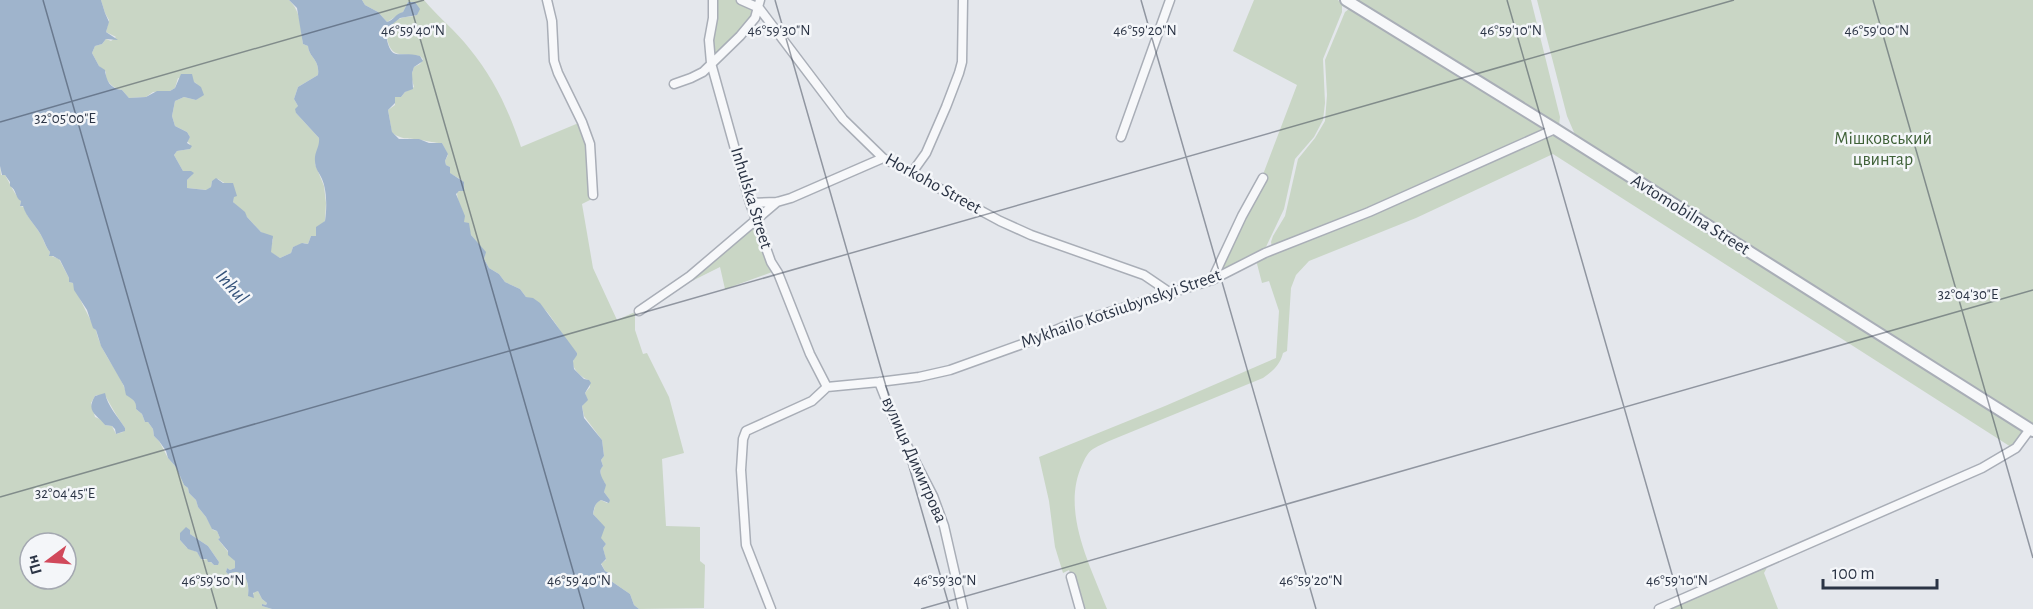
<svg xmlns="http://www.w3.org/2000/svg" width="2033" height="609" viewBox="0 0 2033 609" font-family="'Alegreya Sans',sans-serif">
  <rect width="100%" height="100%" fill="#e4e7ec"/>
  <path fill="#c9d6c5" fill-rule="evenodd" d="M101,0H289C301,11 301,29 303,44L308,46C309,58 320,59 318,75L298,87L294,99L298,106L296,113L319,138L320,143L315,164L324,186L326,203L325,221L316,230V237L311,236L308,244L304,243L293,247L291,253L280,258L270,252L273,239L261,232L233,202L234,189L218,179L212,181L211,187L207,190L187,188V180L192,175L183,171L174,155L177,151L190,149V144L187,141L190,137L187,132L175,126L172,116L175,101L184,97L196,100L201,96L196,83L178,78L175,88L170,91L153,92L146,97L129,98L122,90C113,89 110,83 105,78L106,72L99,66L92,53L95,46L102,44L106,39L111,41L116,37L106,32L109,20L105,13Z
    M362,0H424C438,17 456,31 469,48C494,78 509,111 521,147L581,122L591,157L592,199L582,204L593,268L617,320L635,312V330L643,354L647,353L669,397L684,453L662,459L666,526L700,527V561L705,565L704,608L639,609L634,605L630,594L611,581L609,573L605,571L601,563L606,560L603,548L606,544L601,540L600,522L593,514C595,508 594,503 601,500L607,503L610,500L604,492L605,483L600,477L601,468L603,466L601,460L604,456L602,440L584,416L582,406L587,400L585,393L590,387L589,380C583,379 572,369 573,362C573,359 576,356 577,353C560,336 549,303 526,297L520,289L505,282L499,274L489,268L484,259L485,252L471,235L467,223L464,222C463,211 457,202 457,192L460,191L462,180L449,173L450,167L446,165L445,161L448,155L442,143C434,143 429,141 421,140C407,137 405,141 392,133L388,110L395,105V97H401L405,92L414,87L411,76L414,67L420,64L423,59L420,56C395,52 391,60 385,30C394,19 401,17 415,16V2H408L403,12L387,22L378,12L365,5Z
    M715,0H736L754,9L753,18L715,55H713L712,30Z
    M1254,0H1338L1342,4V12L1323,59L1325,103L1323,120L1314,137L1295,159L1284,209L1265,249L1219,274L1222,260L1262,177L1297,85L1233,51Z
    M1351,0H1531L1560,117L1559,125H1555Z
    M1537,0H2033V426L1576,137L1567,116Z
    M1349,9L1542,126L1541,131L1368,209L1272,247L1271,242L1273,236L1285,216L1298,159L1315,138L1325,121L1327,95L1325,60L1345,12Z
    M1551,135L1561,137L2021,427L2024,432L2011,447L1553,154L1416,218L1309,261L1296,275L1291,288L1287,351L1283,353C1280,365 1273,371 1263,378L1114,439C1107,442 1099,445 1093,449C1087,453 1085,459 1082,465C1061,511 1090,565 1107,609H1082L1069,570L1063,573L1055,547L1049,501L1039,457L1165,406L1276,358L1279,311L1269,281L1262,283L1256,260Z
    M0,166L1,175H5C10,183 14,194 21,201L20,206L24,207C27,219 38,227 43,239C45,244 46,247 50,252L49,255L59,259L69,278V282L73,283C74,288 94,327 96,330C101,355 121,372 127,395L131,397L137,405L136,409L142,414L145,422H148L153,429L154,436L159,441L168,458L176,467L184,485L188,488L189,493L196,500L198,507L206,517L213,530L217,531L220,538L218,539L235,561V568L230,570L227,568L226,572L228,574C246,566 247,580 249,593L253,595L254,592L258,591L262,599L267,603L266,605L262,604V606L272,609H0ZM97,395L106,397C112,408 118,418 125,428L123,432L116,434L112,426L105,425L102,420L95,417L91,403L95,396ZM190,530V534L208,546L219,562L214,565L207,559L203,560L197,552L187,548L180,540ZM30,543H66V579H30Z
    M754,225L775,271L725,289L720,267L668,293Z
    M1769,564L1764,573L1778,609H1665Z"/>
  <path fill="#9fb4cc" d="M0,0H101L105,13L109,22L106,32L118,40L106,39L102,44L95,46L92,53L99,66L105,70C106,80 110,89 122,90L129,98L146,97L157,91H170L175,88L181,74H192L194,82L201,87L204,95L196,100L184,97L175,101L172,116L175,126L187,132L190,137L187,143L192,146L190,149L177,151L174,155L183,171H191L194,173L187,180V188L206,190L211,187L212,181L216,178L223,183H233L237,196L234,197L233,202L245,212L247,217L261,232L273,236L271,252L280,258L291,253L293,247L302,243L308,244L311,236H316V227L325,221C327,209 327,190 322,179C319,172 315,169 315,161C314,152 320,147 319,138L296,113L295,109L298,106L294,99L298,87L318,75C320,59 309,58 308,46L303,44L297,8L289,0H362L365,5L378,12L387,22C393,21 395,14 403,12L408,2H415L420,9L417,15L400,18L385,30C391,65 396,50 420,56L423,61L414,67L412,73L413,89L405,92L401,97H395V103L388,110L392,132L399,139H419L429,143H442L448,154L445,161L446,165L450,167V173L464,182V191H459L456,194L465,216L464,222L469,223L471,235L486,252L484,259L489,268L499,274L505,282L520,289L526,297L533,298L540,303L577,353V355L573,361L574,369L584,379L589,380L591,383L585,393L588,400L582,406L584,418L602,440L604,456L601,460L603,466C597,472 603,479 606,485L604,492L610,500L609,503L601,500C595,503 594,508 593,514L605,527L601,538L606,544L603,548L606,559L601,564L605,571L609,573L611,581L630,594L634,605L639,609H272L262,606V604L266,605L267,603L262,599L258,591L253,593L254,598L248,596C250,583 245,566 228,574L226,572L227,568L230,570L235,568V561L228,555V551L218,539L220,538L217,531L212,529L206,517L198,507L196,500L189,493L188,488L184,485L176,467L168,458L166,451L159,441L154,436L153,429L148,422H145L142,414L136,409C137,401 132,399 126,395L124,386L101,346L96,330L93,328L87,310L74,290L73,283L69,282V278L60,260L53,256H49L50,252C46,247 45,243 43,239C38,227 26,218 23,206H20L21,201C15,198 17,190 10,186V182L5,175H2L0,166Z
    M105,393C107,405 118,417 125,428V431L116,434L115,429L112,426L105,425C98,415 85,412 95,396Z
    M186,527L190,530V534L208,546L219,562L218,565H214L211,562H208L207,559H201L197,552L188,549L180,540V533Z"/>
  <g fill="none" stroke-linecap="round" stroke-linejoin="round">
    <defs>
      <path id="minor" d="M547,0L552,21L554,61L558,73L582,122L590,144L593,195
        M713,0V18L709,40L711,63L750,203L771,262L778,273L810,354L827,387
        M741,0L759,8L843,119L883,158L1000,221L1031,235L1144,275L1172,294
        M674,84L691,78L703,72L740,36L755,18L760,0
        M1121,137L1170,0
        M911,174L926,153L946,107L959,73L962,62L963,0
        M750,203L777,202L791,198L883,158
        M1212,280L1242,216L1263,178
        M639,311L690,276L777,202
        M879,382L894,420L933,496L944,526L963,609
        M1071,577L1080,609
        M771,609L746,545L741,470L743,439L746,431L812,401L827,387L879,382L919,377L950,370L1028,342L1065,326L1212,280L1265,253L1369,212L1555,129
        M1659,609L1982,468L2016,448L2030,429"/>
      <path id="tertiary" d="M1346,0L1555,129L2033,431"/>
    </defs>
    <use href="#minor" stroke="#a9aeb7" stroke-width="11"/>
    <use href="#tertiary" stroke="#a9aeb7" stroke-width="14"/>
    <use href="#minor" stroke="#f7f8fa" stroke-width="8"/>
    <use href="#tertiary" stroke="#f7f8fa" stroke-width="10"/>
  </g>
  <path fill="none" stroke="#2b3445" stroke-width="1.5" stroke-opacity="0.45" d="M43,0L217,609M409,0L584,609M775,0L950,609M1141,0L1316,609M1507,0L1682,609M1873,0L2033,558M0,122L424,0M0,497L1734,0M921,609L2033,290"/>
  <g text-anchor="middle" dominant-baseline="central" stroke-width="5" stroke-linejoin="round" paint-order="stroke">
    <g font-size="18" fill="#3f6138" stroke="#f4f6f9">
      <text x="1883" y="139">Мішковський<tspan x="1883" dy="21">цвинтар</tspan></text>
    </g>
    <g font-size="18" fill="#2b3445" stroke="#f4f6f9">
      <text transform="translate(933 184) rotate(29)">Horkoho Street</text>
      <text transform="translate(751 198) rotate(73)">Inhulska Street</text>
      <text transform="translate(1690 215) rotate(32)">Avtomobilna Street</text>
      <text transform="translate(1121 309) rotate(-19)">Mykhailo Kotsiubynskyi Street</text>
      <text transform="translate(914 460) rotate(66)">вулиця Димитрова</text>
    </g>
    <g font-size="20" font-style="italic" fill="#34527a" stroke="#f4f6f9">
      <text transform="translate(232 287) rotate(48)">Inhul</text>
    </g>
  </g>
  <g font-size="15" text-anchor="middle" fill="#2b3445" stroke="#f4f6f9" stroke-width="5" stroke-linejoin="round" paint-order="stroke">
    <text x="413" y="35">46°59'40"N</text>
    <text x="779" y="35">46°59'30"N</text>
    <text x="1145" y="35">46°59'20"N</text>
    <text x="1511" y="35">46°59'10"N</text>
    <text x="1877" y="35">46°59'00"N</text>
    <text x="65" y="123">32°05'00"E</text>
    <text x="1968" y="299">32°04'30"E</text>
    <text x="65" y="498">32°04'45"E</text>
    <text x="213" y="585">46°59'50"N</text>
    <text x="579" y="585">46°59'40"N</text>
    <text x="945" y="585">46°59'30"N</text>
    <text x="1311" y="585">46°59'20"N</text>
    <text x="1677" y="585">46°59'10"N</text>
  </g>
  <g transform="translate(48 561) rotate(254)"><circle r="28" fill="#f4f6f9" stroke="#a4a8b1" stroke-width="1.5"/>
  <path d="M0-4.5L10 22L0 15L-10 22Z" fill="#d1495b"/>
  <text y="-9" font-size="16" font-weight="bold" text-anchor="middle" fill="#2b3445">Пн</text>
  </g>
  <path d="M1823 579v9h114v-9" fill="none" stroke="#2b3445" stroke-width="3"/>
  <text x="1832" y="579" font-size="18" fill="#2b3445" stroke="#f4f6f9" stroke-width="4.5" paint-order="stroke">100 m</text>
</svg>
